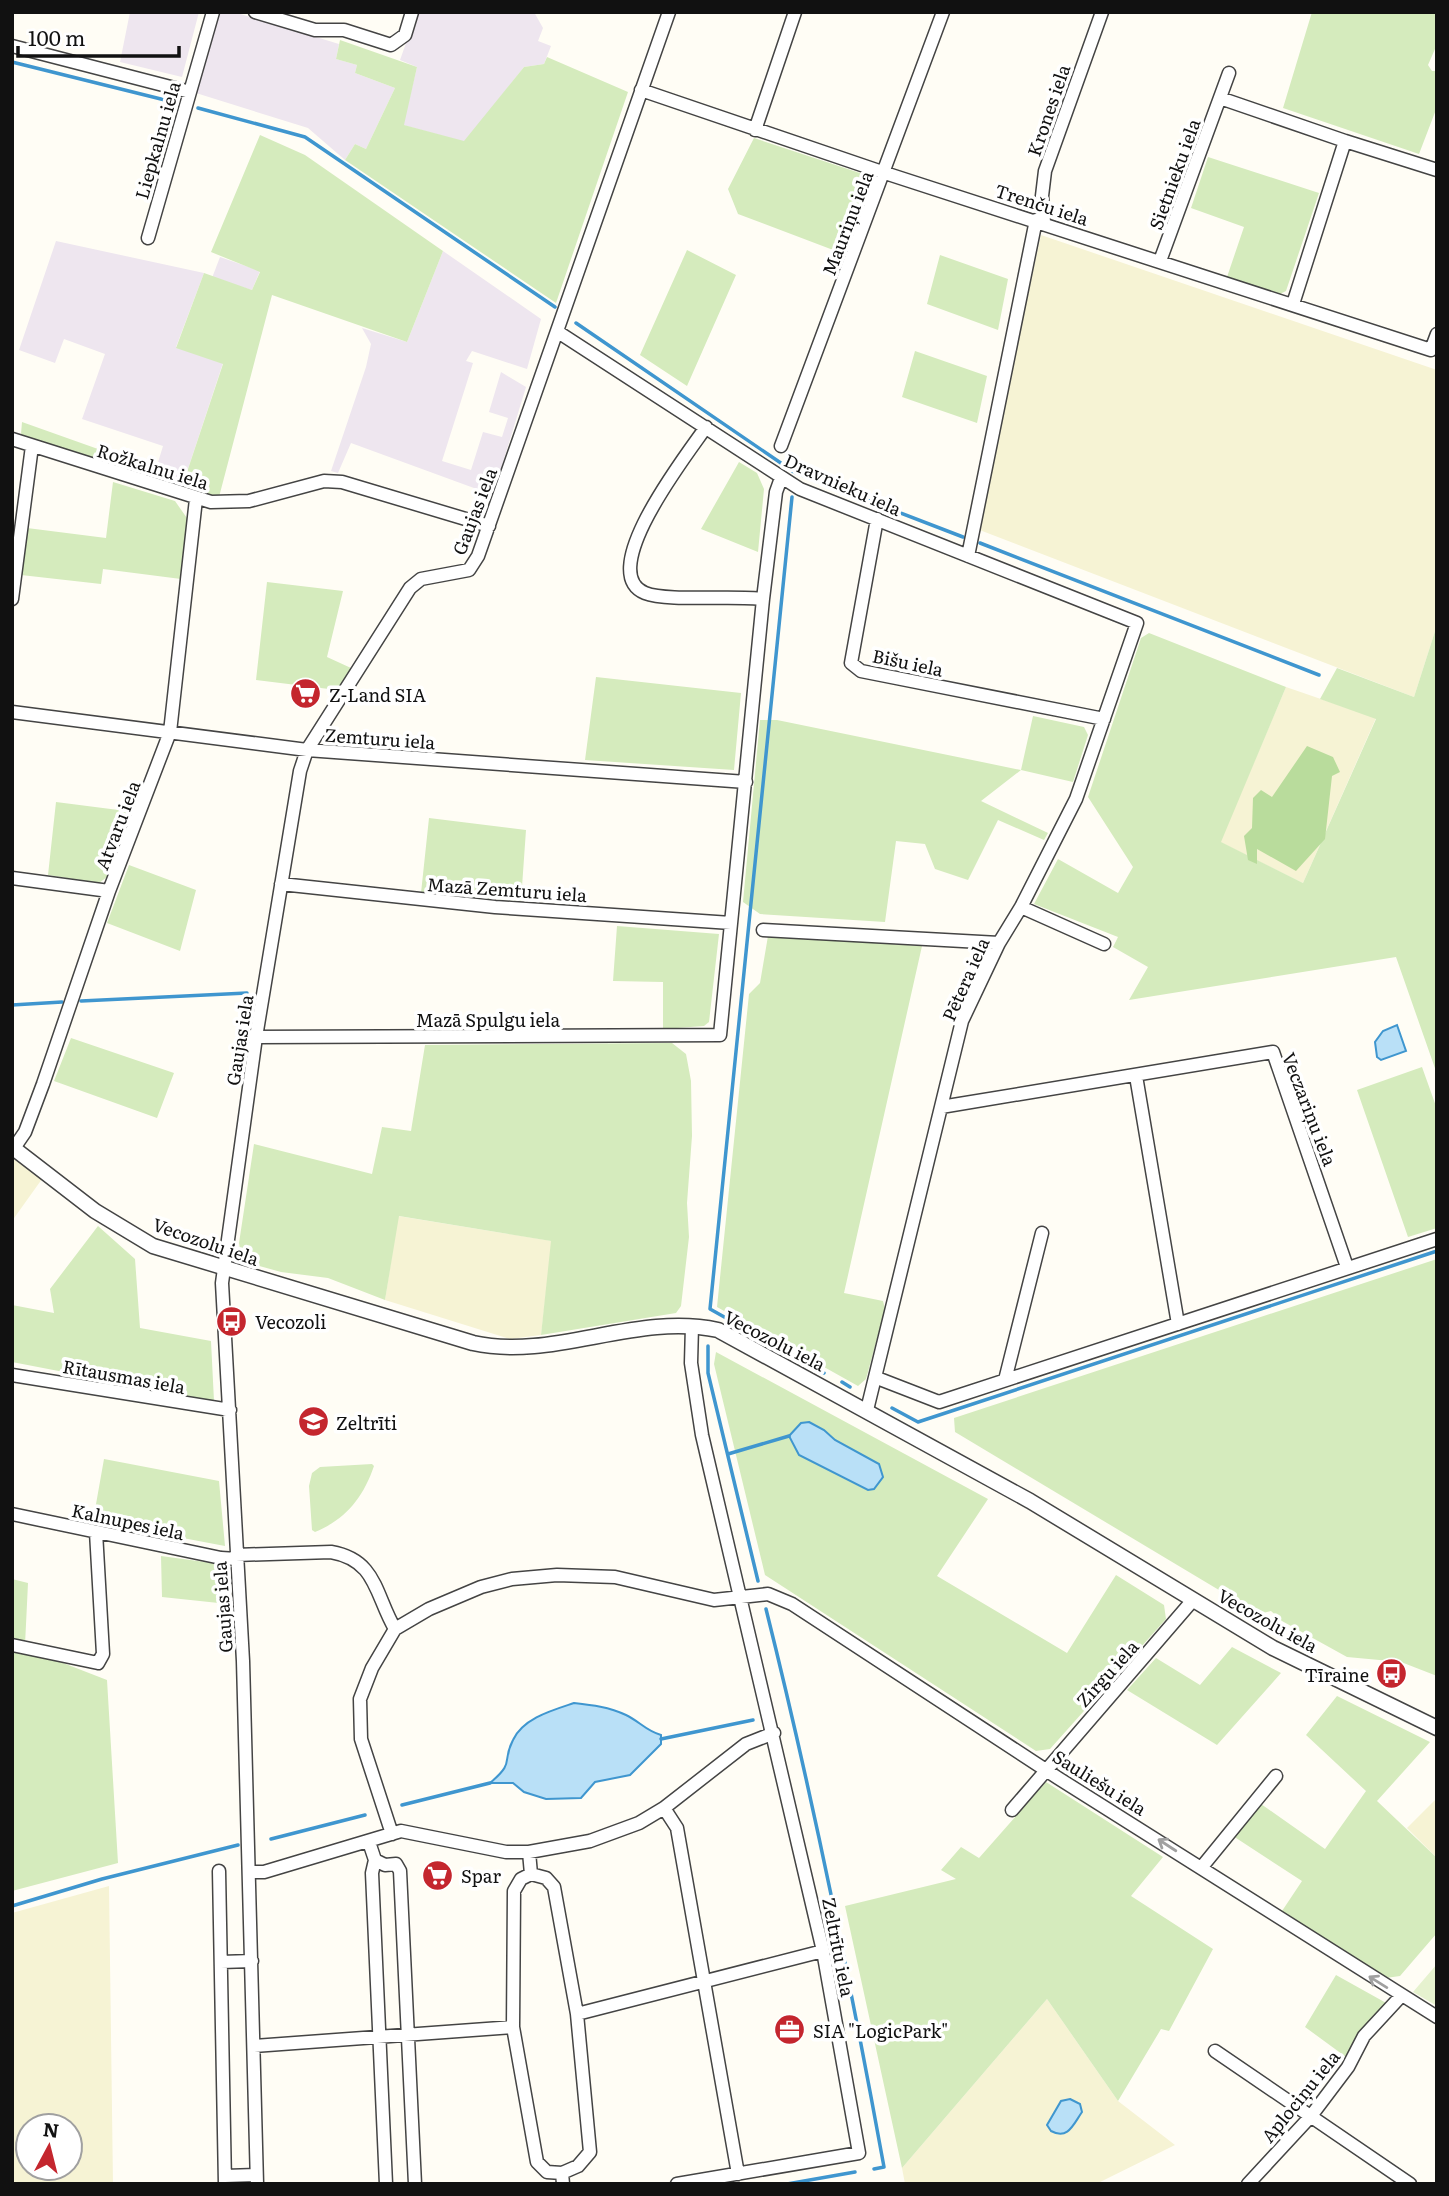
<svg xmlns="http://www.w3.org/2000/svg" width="1449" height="2196" viewBox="0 0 1449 2196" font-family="Literata,serif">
  <rect width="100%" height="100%" fill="#fffdf5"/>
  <path fill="#eee6ef" d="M130,12H199L182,77L120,62Z
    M220,12H234L339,44L336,59L357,65L355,73L395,88L366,149L355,144L345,160L308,128L196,93Z
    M417,12H534L543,28L538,41L551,46L544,64L524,67L465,142L403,125L417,67L400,60Z
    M56,241L204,273L176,347L223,363L181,490L153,479L163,446L82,419L105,354L64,339L55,363L19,350Z
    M443,251L541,319L527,369L472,351L466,361L473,363L442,461L471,470L483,432L502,437L508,418L489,412L501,372L526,387L493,495L351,443L338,473L331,471L366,367L371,344L362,328L407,342Z
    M220,257L260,271L252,290L212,278Z"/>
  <path fill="#f6f3d4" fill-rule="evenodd" d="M1041,235L1437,370V625L1414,697L977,529Z
    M1286,687L1376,718L1303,883L1220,842Z
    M12,1158L42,1179L12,1221Z
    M398,1216L552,1241L541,1335L510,1339L385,1300Z
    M1437,1798V1858L1407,1828Z
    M109,1886L113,2184H12V1913ZM70,2126V2168H28V2126Z
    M1047,1999L1118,2101L1175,2145L1096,2184H905L902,2168Z"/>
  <path fill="#d5ebbd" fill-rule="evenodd" d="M1312,12H1437L1435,49L1428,65L1432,71H1437V107L1419,154L1283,108Z
    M340,40L417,67L404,125L464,141L524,67L544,64L547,57L628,92L556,303L345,160L355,144L366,149L395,88L355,73L357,65L336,59Z
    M260,135L305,155L443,251L407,342L272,295L219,497L181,490L223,364L176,348L204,273L252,290L260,272L211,252Z
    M754,138L869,176L875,189L849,256L738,214L728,189Z
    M1208,157L1319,193L1286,291L1280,294L1227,277L1244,227L1191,208Z
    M687,250L736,275L687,386L640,355Z
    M940,255L1008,279L998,330L927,304Z
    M915,351L987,376L977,423L902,397Z
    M22,422L112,454L114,450L117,451L119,454L110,463L101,462L28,439L21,434Z
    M739,462L757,473L764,489L758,552L701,529Z
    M113,482L175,501L189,521L181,579L103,569L101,584L21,575L27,528L106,538Z
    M267,582L343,591L327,657L351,668L337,690L256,680Z
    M1437,625V1074L1396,957L1129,1000L1148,967L1113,947L1118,937L1034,904L1058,859L1118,893L1133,867L1088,797L1141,638L1149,633L1286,687L1221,842L1303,883L1376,719L1320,699L1337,668L1414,697Z
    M596,677L741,693L734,770L585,760Z
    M1033,716L1084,727L1088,735L1073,782L1021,770L981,801L1048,833L1044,840L998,820L968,880L935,869L925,844L896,841L885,922L760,914L743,902L760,720H777L1021,770Z
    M56,802L134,812L111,874L99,883L48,875Z
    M429,818L526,830L521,901L421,893Z
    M129,865L196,890L180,951L107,923Z
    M617,926L719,934L709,1022L704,1026L663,1029V982L613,981Z
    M768,936L922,946L844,1293L883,1301L885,1309L866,1379L858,1386L717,1307L749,994L760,983Z
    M71,1038L174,1073L157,1118L54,1081Z
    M672,1043L686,1054L691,1081L692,1136L687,1203L689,1237L681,1306L676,1313L541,1335L551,1241L399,1216L385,1300L328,1278L281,1272L242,1261L239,1243L254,1144L372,1174L382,1127L411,1131L425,1045Z
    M1422,1067L1437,1109V1228L1408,1237L1357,1090Z
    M98,1226L135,1259L140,1328L211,1341L214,1401L12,1362V1305L54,1313L50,1289Z
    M1437,1259V1676L1401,1662L1347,1657L1282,1621L1271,1611L1259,1614L955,1432L954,1418Z
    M716,1352L988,1499L937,1576L1067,1653L1116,1575L1164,1605L1166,1619L1050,1749L1036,1751L765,1575L714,1364ZM815,1427L824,1430L835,1440L879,1464L874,1489L867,1490L799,1455Z
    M104,1459L219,1481L225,1546L93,1521Z
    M372,1464L374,1466C363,1498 346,1519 315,1532L312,1530L309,1486L312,1473L320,1467Z
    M161,1556L227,1565L228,1604L162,1597Z
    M12,1579L28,1583L25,1645L12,1642Z
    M1232,1647L1281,1673L1217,1745L1127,1690L1156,1658L1200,1685Z
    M12,1651L58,1661L107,1680L118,1863L12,1891Z
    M1337,1696L1430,1742L1377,1801L1437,1858V1933L1400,1976L1386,1978L1282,1911L1302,1881L1233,1836L1261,1804L1325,1849L1366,1791L1306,1735Z
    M1046,1782L1163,1857L1131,1896L1213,1949L1169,2031L1161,2029L1118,2101L1047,1999L902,2168L845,1906L956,1879L941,1870L961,1847L979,1858Z
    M1336,1975L1388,2004L1346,2057L1305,2027Z"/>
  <path fill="#b9dc9c" d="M1307,746L1333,757L1340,772L1332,776L1325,839L1296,871L1257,849V864L1248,860L1244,836L1252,828L1253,798L1261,790L1272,797Z"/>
  <path fill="#e6f2cf" d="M1437,1964V2006L1413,1992Z"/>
  <path fill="#b9e0f7" stroke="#3f96cf" stroke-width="2" d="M1397,1025L1406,1051L1381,1060L1377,1057L1375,1042L1383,1031Z
    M809,1422L824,1430L835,1440L879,1464L883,1477L874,1489L868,1490L799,1455L789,1436L801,1423Z
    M574,1703C592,1705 609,1707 626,1715C639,1721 646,1731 661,1735V1744L630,1775L595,1782L581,1798L546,1799L524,1792L513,1783H490C516,1761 501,1763 513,1740C523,1718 553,1710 574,1703Z
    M1070,2099L1080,2104L1082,2112C1073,2125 1068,2140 1051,2131L1047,2125L1061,2101Z"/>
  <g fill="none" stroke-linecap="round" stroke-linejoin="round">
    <path stroke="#3f96cf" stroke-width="3.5" d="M12,62L177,103
      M198,108L305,137L555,307
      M576,323L794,472L963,537
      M792,497L710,1309L824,1373
      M980,543L1319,675
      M81,1001L247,993
      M12,1005L62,1002
      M708,1346V1373L758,1581
      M842,1382L850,1387
      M892,1408L918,1422L1437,1251
      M728,1454L789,1436
      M766,1609C812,1793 850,1980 884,2167L874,2169
      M661,1739L753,1720
      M402,1805L490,1783
      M271,1839L365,1815
      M12,1906L102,1879L238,1845
      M787,2184L855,2172"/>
    <defs>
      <path id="minor" d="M255,12L315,30H344L391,45L405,35L412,12
        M12,46L190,92
        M641,90L885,173L1431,350L1437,334
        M1220,98L1345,141
        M755,130L795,12
        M1044,222L1042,196L1045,171L1102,12
        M148,238L213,12
        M1160,261L1229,73
        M1293,304L1345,141L1437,170
        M558,332L800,489L1137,623L1076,799L1021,907L999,943L962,1021L867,1410
        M706,427C689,452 594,572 645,593C667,602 734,595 763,599
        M12,439L211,502L249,501L324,481L342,482L489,526
        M781,446L943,12
        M877,519L851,663L861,671L1104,719
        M968,556L1036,220
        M12,599L32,446
        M12,712L307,750L746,782
        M12,878L109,891
        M281,884L495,907L731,923
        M1021,907L1104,944
        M763,930L999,943
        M256,1037L720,1035L763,599L776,492L781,478
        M1136,1076L1178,1324
        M941,1107L1273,1052L1347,1267
        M14,1148L25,1132L43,1084L109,891L170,732L196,499
        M12,1375L230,1410
        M877,1378L939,1402L1437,1239
        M1005,1380L1042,1233
        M12,1514L221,1558L237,1559
        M236,1555L331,1552C377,1560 375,1595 395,1629
        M12,1645L98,1663L103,1654L96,1532
        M664,1808L677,1828L738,2174
        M1012,1810L1193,1600
        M392,1834L361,1739L360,1699L372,1668L395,1629L429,1609L481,1587L512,1579L557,1575L615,1577L714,1600L768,1594L792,1604L1058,1778L1437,2017
        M369,1842L375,1860L372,1873L386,2184
        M529,1852L531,1874L546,1878L554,1887L577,2014L590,2152L578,2166L562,2173L563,2184
        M375,1860L385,1865L396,1864L400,1871L415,2184
        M1201,1868L1276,1776
        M219,1871L225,2184
        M250,1872H264L401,1831L506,1852H529L590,1841L639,1823L664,1808L746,1744L774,1733
        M531,1874L521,1879L514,1891L513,2027L537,2162L547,2172L562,2173
        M221,1962L252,1961
        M577,2014L823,1951
        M254,2046L513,2027
        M1215,2051L1410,2184
        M225,2176L256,2175
        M257,2184L243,1661L222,1283L256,1037L300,771L307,750L410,588L421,579L469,570L478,556L669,12
        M677,2184L859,2153L823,1951L702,1435L691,1363L692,1326
        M1248,2184L1311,2116L1348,2067L1364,2036L1401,1996"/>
      <path id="tertiary" d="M12,1147L95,1211L153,1246L473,1343C554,1361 636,1312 718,1330L1030,1501L1273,1648L1437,1728"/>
    </defs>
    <use href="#minor" stroke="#444" stroke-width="15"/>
    <use href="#tertiary" stroke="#444" stroke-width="17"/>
    <use href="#minor" stroke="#fff" stroke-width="12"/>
    <use href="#tertiary" stroke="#fff" stroke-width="14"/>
  </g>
  <defs><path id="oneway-shaft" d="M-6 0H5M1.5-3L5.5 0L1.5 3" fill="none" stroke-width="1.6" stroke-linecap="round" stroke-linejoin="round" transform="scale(1.75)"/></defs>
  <g stroke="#a0a0a0">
    <use href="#oneway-shaft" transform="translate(1167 1845) rotate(-147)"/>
    <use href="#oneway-shaft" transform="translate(1378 1982) rotate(-148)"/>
  </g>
  <defs>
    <symbol id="supermarket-disc" viewBox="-11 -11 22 22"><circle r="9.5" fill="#c4262e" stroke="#fff"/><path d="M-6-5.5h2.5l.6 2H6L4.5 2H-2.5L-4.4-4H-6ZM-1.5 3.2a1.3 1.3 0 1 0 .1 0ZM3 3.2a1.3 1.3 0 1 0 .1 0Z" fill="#fff"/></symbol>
    <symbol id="bus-disc" viewBox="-11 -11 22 22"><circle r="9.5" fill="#c4262e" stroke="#fff"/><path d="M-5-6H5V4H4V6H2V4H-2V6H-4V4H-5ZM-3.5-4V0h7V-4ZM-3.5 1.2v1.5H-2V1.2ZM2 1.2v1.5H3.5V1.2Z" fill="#fff"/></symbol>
    <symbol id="school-disc" viewBox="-11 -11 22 22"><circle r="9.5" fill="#c4262e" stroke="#fff"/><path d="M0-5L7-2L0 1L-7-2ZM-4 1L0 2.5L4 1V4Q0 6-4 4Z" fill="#fff"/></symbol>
    <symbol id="office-disc" viewBox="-11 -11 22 22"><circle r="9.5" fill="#c4262e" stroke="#fff"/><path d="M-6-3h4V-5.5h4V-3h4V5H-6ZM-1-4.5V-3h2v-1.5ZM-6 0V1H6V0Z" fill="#fff"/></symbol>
  </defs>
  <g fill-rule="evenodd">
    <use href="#supermarket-disc" x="288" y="676" width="35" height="35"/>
    <use href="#bus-disc" x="214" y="1304" width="35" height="35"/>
    <use href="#school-disc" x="296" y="1404" width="35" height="35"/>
    <use href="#bus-disc" x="1374" y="1656" width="35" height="35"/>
    <use href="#supermarket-disc" x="420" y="1858" width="35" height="35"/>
    <use href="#office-disc" x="772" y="2012" width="35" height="35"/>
  </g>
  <g text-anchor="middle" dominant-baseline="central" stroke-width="7" stroke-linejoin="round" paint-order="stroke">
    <g font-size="18" fill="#111" stroke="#fff">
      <text transform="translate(1048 110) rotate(-71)">Krones iela</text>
      <text transform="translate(157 140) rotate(-74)">Liepkalnu iela</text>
      <text transform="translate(1174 174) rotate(-70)">Sietnieku iela</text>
      <text transform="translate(1042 204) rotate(18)">Trenču iela</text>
      <text transform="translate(847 223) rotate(-69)">Mauriņu iela</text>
      <text transform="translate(153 466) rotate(17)">Rožkalnu iela</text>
      <text transform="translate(843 484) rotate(24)">Dravnieku iela</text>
      <text transform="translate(474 511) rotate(-69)">Gaujas iela</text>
      <text transform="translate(908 662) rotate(12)">Bišu iela</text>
      <text transform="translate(380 738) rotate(4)">Zemturu iela</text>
      <text transform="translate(117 825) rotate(-69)">Atvaru iela</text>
      <text transform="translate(507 889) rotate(4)">Mazā Zemturu iela</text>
      <text transform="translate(965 979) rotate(-66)">Pētera iela</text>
      <text x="488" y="1019">Mazā Spulgu iela</text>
      <text transform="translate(239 1040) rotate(-81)">Gaujas iela</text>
      <text transform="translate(1310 1109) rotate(69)">Veczariņu iela</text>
      <text transform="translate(206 1241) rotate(19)">Vecozolu iela</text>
      <text transform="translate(775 1340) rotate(27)">Vecozolu iela</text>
      <text transform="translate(124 1376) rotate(10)">Rītausmas iela</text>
      <text transform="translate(128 1521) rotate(12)">Kalnupes iela</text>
      <text transform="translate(222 1607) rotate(-94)">Gaujas iela</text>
      <text transform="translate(1268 1620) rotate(29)">Vecozolu iela</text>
      <text transform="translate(1107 1673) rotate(-48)">Zirgu iela</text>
      <text transform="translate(1100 1782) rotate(32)">Sauliešu iela</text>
      <text transform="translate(839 1947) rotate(79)">Zeltrītu iela</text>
      <text transform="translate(1300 2096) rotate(-51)">Aplociņu iela</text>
    </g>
    <g font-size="18" fill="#111" stroke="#fff" text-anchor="start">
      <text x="329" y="694">Z-Land SIA</text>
      <text x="255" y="1321">Vecozoli</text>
      <text x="336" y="1422">Zeltrīti</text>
      <text x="1369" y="1674" text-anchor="end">Tīraine</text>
      <text x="461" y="1875">Spar</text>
      <text x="813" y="2030">SIA "LogicPark"</text>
    </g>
  </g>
  <rect width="1449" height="2196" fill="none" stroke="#111111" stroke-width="28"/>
  <g transform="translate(49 2147) rotate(7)"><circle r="33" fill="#ffffff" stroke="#a0a0a0" stroke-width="2"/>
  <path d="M0-5L12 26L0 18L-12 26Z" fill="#c4262e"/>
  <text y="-10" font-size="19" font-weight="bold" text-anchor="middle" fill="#111111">N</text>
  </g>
  <path d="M18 46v10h161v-10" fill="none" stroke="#111111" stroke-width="3.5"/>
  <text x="28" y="46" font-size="21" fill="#111111" stroke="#ffffff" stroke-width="5" paint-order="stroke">100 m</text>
</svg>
